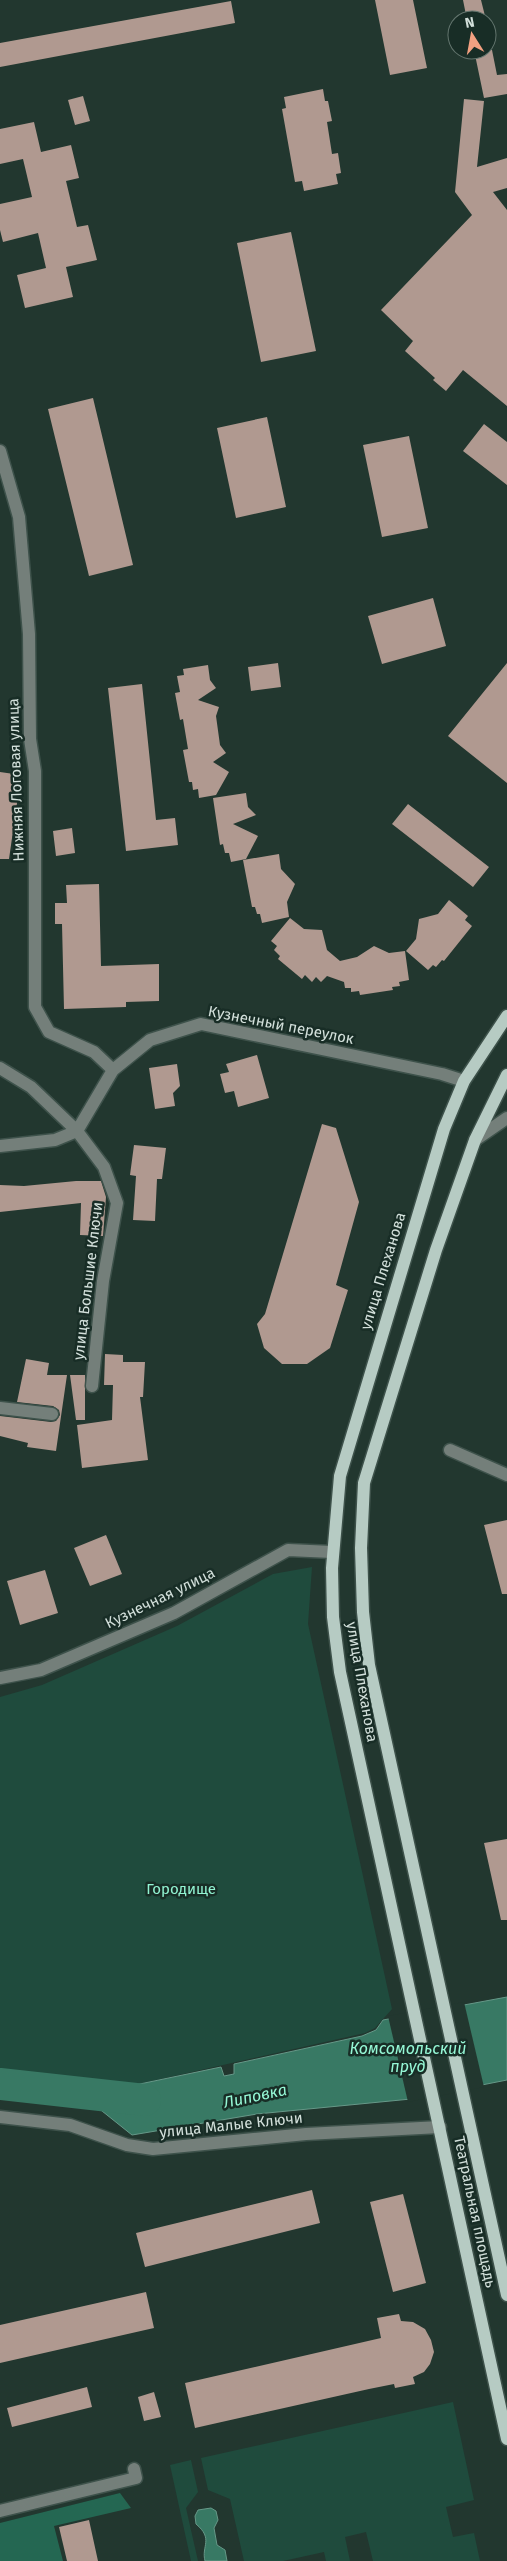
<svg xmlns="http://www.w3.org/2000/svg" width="507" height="2561" viewBox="0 0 507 2561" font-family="'Fira Sans',sans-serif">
  <rect width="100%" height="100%" fill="#22372f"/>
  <path fill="#1f4b3d" d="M312,1567L308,1624L392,2009L375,2028L365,2033L117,2089C78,2090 39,2084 0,2080V1697L42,1685L177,1626L273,1574Z
    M453,2402L474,2500L446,2507L453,2537L474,2533L480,2561H373L366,2532L345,2537L350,2561H326L324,2552L283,2561H244L230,2499L208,2490L201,2458Z
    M191,2460L198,2492L186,2508L198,2561H191L170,2465Z"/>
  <path fill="#246752" d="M120,2493L131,2508L54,2526L63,2561H0V2523Z"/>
  <path fill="#387964" stroke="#669888" d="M507,1997V2080L411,2099L257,2114L132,2135L97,2107L100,2095L126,2089L129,2093L137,2091L135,2085L221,2067L224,2076L234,2074V2064L362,2036L376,2030L383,2020Z
    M211,2508L216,2511L218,2520L214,2528L217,2545L225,2550L227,2561H205C201,2546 214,2539 196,2524L195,2516L198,2510Z"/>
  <path fill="#22372f" d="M464,2002L484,2087L408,2102L388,2016Z"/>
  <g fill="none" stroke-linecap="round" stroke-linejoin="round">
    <path stroke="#387964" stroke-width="32" d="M0,2084L145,2100"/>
  </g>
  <path fill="#b09990" d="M375,0H413L427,68L390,75Z
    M463,0H481L486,20H467Z
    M231,1L235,23L0,67V43Z
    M474,50H492L497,75L507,74V94L484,98Z
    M323,89L325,101H328L332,121L327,122L332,154L338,153L341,173L336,174L338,184L304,191L302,181L295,182L282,109L286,108L284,97Z
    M83,96L90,121L75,125L68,100Z
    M464,99L484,101L477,167L507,158V188L493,192L507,210V406L463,370L446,391L433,380L435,378L405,351L413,341L381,310L472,215L455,192Z
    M34,122L41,152L71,145L79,178L66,181L77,227L88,225L97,260L66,267L73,297L25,308L17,275L46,268L38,233L3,242L0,230V204L32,197L23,159L0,164V129Z
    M291,232L316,351L261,362L237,243Z
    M93,398L133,565L89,576L48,409Z
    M267,417L286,507L236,518L217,428Z
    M484,424L507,442V485L463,451Z
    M409,436L428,528L382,537L363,445Z
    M433,598L446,646L382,664L368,616Z
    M278,663L281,687L251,691L248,667Z
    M507,663V783L448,736Z
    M208,665L210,680L216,688L198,700L219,707L216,716L220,745L226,753L213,762L229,772L216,795L199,798L198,789L193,790L192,782H189L183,750L188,749L183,719L180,720L175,693L180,692L177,676L184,675L183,669Z
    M142,684L156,820L175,818L178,845L126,851L108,688Z
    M0,772L21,775L9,859H0Z
    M246,793L248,807L256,815L233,824L258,836L246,859L231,862L229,853H225L223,844L220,845L213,798Z
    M408,804L489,867L473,887L392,824Z
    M72,828L75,853L56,856L53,831Z
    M279,854L281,869L295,884L287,902L289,917L262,923L260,914H257L255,907H252L243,860Z
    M99,884L101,966L159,964V1001L126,1002V1007L64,1009L62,924H55V903H67L66,885Z
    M449,900L468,916L465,920L472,926L444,961L442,960L436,967L433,965L428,970L406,951L416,939L419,919L438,914Z
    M290,918L304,929L322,930L327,950L340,961L357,957L374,946L389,953L405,951L409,980L399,982L400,986L392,987L393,990L360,995L359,991L351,992V988H345L344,982L327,976L321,982L316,977L312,982L305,975L302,979L278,959L280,956L274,950L277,946L271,941Z
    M257,1055L269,1098L238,1107L234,1091L225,1093L220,1074L229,1072L226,1064Z
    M177,1064L180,1086L173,1093L175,1106L155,1109L149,1068Z
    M322,1124L336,1128L359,1202L336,1285L348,1290L330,1348L307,1364H282L264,1348L257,1324L265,1314Z
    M134,1145L166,1148L162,1179H157L155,1221L133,1220L136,1176L130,1175Z
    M76,1181H101L106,1197L103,1236L80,1235L81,1203L0,1212V1185L24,1186Z
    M105,1354L123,1355V1362H145L143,1397H140L148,1460L82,1468L77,1425L112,1420L113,1385H104Z
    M26,1359L49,1363L47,1375H67L56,1451L27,1447L28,1443L0,1436V1416L51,1422L56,1421L60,1415L59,1410L53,1406L17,1402Z
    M70,1375H85V1420H76Z
    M507,1520V1594H502L484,1525Z
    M106,1535L122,1574L90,1586L74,1548Z
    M45,1570L58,1613L20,1625L7,1581Z
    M507,1839V1920H501L484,1843Z
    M312,2190L320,2223L145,2267L136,2233Z
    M403,2194L426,2283L393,2292L370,2202Z
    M146,2292L154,2328L0,2363V2325Z
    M399,2314L401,2321L413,2322L425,2329L431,2340L434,2352L430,2364L424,2372L413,2377L415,2384L395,2388L394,2384L369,2389L195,2428L185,2383L381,2338L377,2318Z
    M87,2387L92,2407L12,2427L7,2408Z
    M154,2392L161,2417L144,2421L138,2397Z
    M89,2520L98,2561H67L59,2527Z"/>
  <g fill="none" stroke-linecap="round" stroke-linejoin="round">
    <defs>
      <path id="minor" d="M0,451L19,517L29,634L30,739L35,771V1007L49,1032L94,1052L113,1070
        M0,1068L31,1087L77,1131L104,1167L117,1203L103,1281L92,1386
        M77,1131L113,1070L150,1040L201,1024L442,1074L464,1081
        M475,1140L507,1118
        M0,1146L55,1140L77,1131
        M0,1408L52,1414
        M450,1450L507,1475
        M0,1678L41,1670L174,1613L288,1550L332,1552
        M0,2117L70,2125L127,2145L153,2149L306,2134L440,2127
        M0,2511L136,2478L134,2469"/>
      <path id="major" d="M507,1016L464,1081L444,1129L340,1476L332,1568L333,1617L340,1672L507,2439
        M507,1075L475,1140L436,1250L364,1483L361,1548L363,1612L369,1665L507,2295"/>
    </defs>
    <use href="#minor" stroke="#3e524b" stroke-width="15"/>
    <use href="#major" stroke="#3e524b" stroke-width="15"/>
    <use href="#minor" stroke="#747f7a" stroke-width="12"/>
    <use href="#major" stroke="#b6cbc3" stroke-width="12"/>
  </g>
  <g text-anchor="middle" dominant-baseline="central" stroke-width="5" stroke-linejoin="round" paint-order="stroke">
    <g font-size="15" fill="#d3e0db" stroke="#182d26">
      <text transform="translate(16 780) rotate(-92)">Нижняя Логовая улица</text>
      <text transform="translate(281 1025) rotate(11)">Кузнечный переулок</text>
      <text transform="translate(383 1271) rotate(-73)">улица Плеханова</text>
      <text transform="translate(88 1281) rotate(-83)">улица Большие Ключи</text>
      <text transform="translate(160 1598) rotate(-26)">Кузнечная улица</text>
      <text transform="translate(362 1682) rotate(80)">улица Плеханова</text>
      <text transform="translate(231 2125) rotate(-6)">улица Малые Ключи</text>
      <text transform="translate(475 2212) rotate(78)">Театральная площадь</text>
    </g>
    <g font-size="15" fill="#92f5d3" stroke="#182d26">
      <text x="181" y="1889">Городище</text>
    </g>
    <g font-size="16" font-style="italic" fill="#96f8d6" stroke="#182d26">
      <text x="408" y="2048">Комсомольский<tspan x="408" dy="18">пруд</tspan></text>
      <text transform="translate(255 2096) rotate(-12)">Липовка</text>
    </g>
  </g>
  <g transform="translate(472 35) rotate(349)"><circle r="24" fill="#182d26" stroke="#63756e"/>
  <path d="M0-4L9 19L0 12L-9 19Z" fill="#f2a081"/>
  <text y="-8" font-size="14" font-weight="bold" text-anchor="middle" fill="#d3e0db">N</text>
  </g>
</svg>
